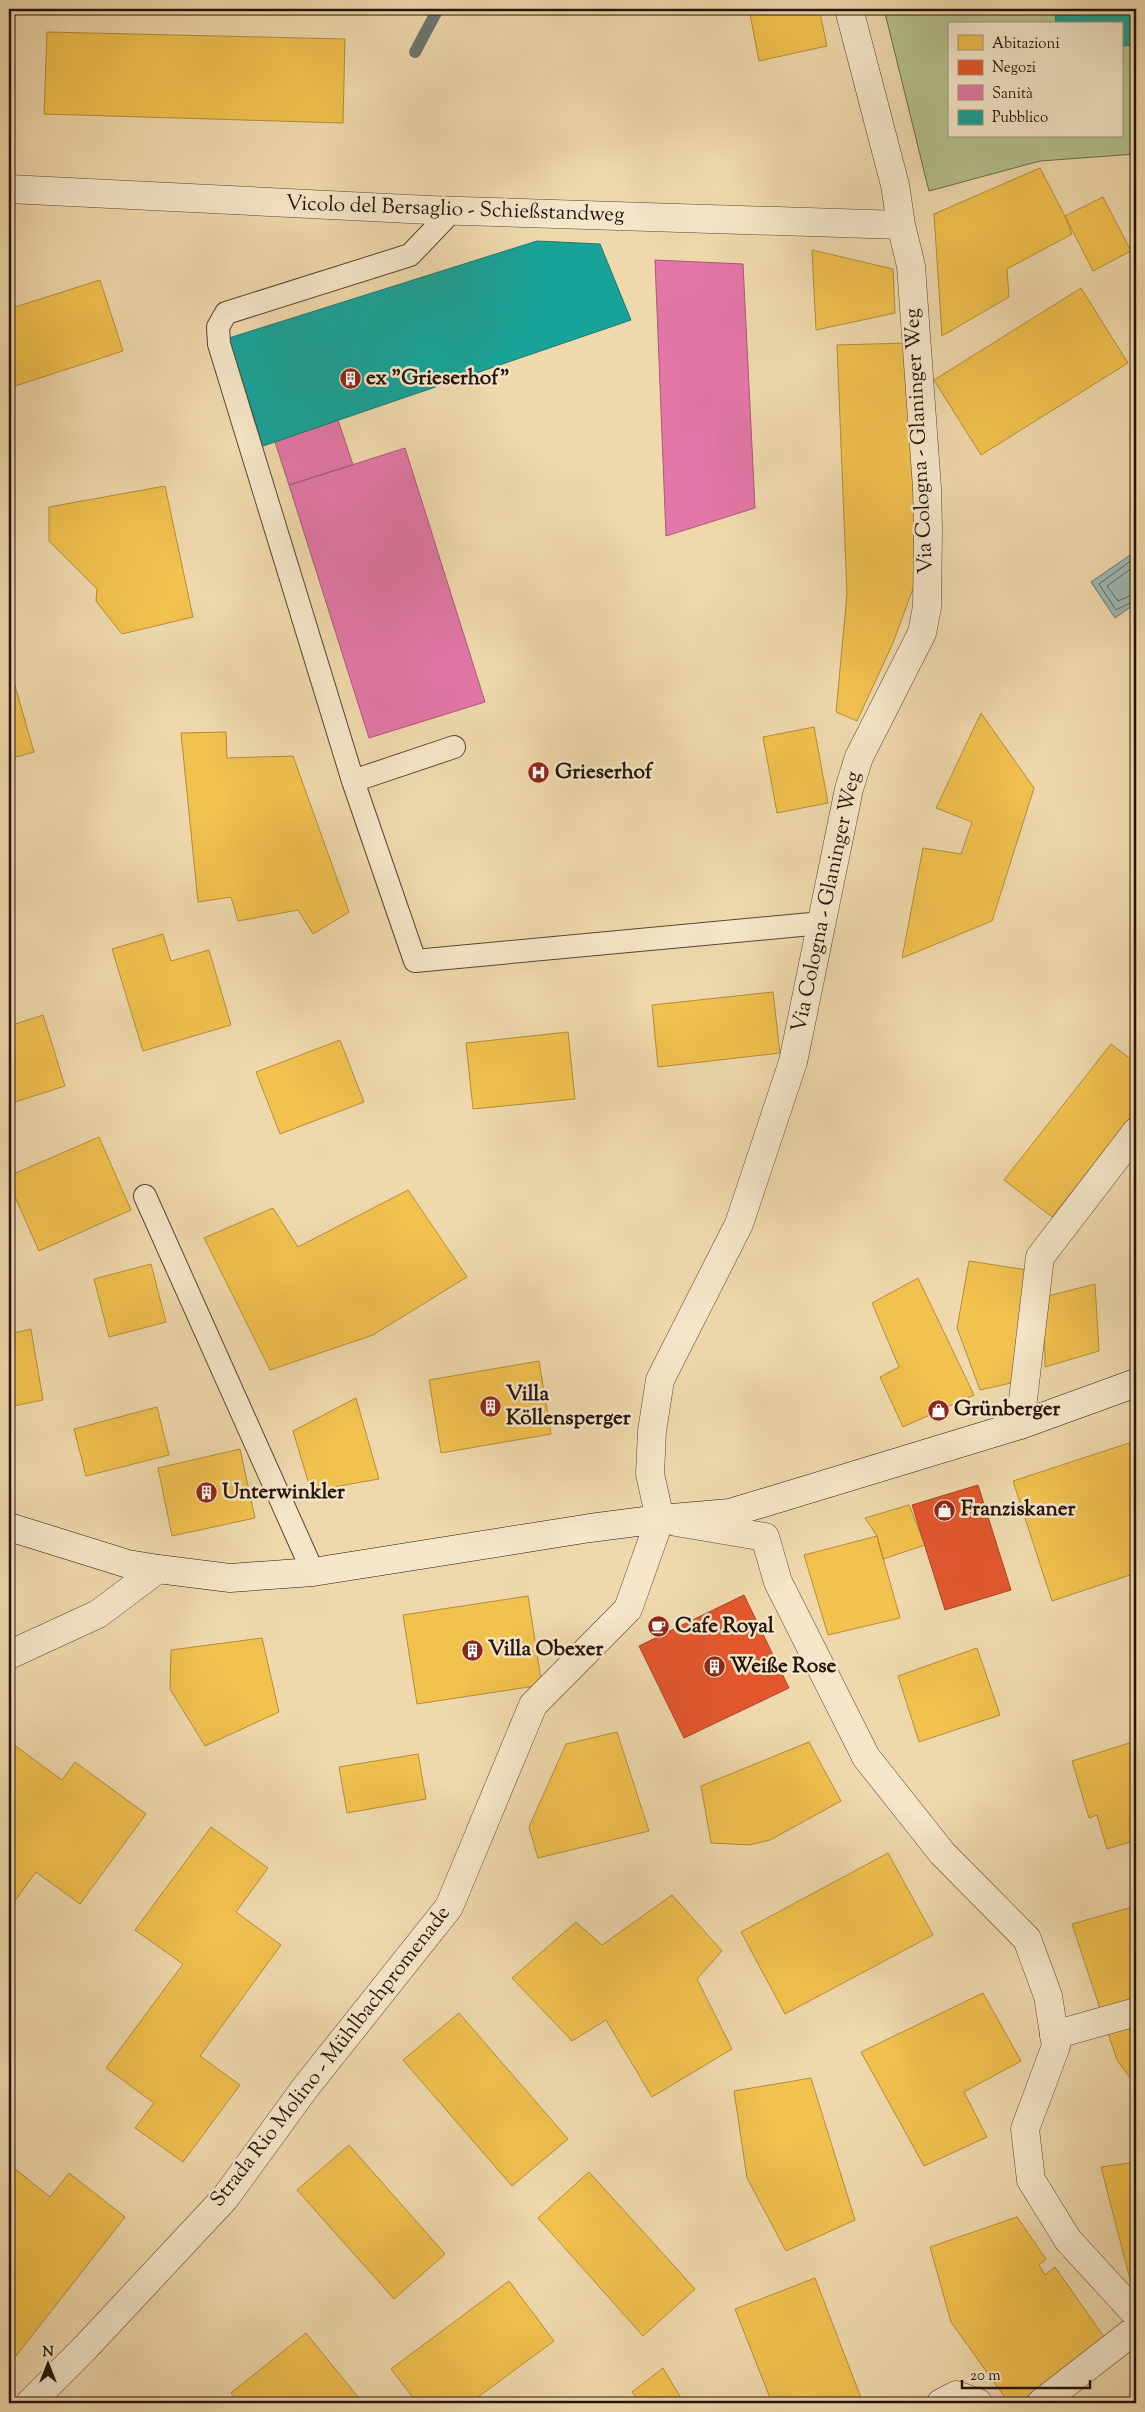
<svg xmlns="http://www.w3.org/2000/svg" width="1145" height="2412" viewBox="0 0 1145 2412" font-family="'Sorts Mill Goudy',serif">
  <rect width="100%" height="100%" fill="#efd9ac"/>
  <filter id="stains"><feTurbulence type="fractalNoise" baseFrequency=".004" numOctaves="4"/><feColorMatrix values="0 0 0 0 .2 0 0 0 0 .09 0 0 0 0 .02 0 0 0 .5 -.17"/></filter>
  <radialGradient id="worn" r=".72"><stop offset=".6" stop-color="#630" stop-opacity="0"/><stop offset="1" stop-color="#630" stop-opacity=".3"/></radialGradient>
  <path fill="#b4c08e" stroke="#6c6a4c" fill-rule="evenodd" d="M884,9H1136V154L1040,161L929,191ZM949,24H1121V136H949Z"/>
  <path fill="#9db8b4" stroke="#6d7670" d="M1136,551V603L1115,618L1091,582Z"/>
  <path fill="#f2c14e" stroke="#b48d39" d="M749,9H819L827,46L759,61Z
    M47,32L345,39L343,123L44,114Z
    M1040,168L1065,216L1072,234L1007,269L1009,297L942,336L934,214Z
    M1103,197L1131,251L1093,271L1065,216Z
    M812,250L893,269L895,313L816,330Z
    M100,280L123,351L9,388V309Z
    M1081,288L1128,363L981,455L934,380Z
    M907,343L918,575L893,643L857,721L836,712L847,594L837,345Z
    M165,486L193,617L122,634L96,601L97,589L49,541V507Z
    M9,665L34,752L9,759Z
    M981,713L1034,788L992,921L902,958L923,848L961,854L972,822L936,808Z
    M814,727L828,803L777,813L763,737Z
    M226,732L227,758L293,756L349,912L313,934L298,910L238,921L231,897L198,902L181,733Z
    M163,934L171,961L209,950L231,1025L143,1051L112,949Z
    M773,992L780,1053L658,1067L652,1005Z
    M43,1015L65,1086L9,1104V1026Z
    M568,1032L575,1099L473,1109L466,1043Z
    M340,1040L364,1102L280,1134L256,1072Z
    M1111,1044L1136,1063V1110L1052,1217L1004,1180Z
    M99,1137L131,1210L39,1251L9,1183V1176Z
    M408,1190L467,1277L373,1335L270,1370L204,1238L273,1208L298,1247Z
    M969,1261L1027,1270L1011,1383L980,1390L957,1328Z
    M151,1264L166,1322L109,1337L94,1279Z
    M918,1278L974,1395L903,1427L880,1377L899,1367L872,1303Z
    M1095,1284L1099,1351L1045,1367L1044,1297Z
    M31,1329L43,1400L9,1407V1334Z
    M539,1361L551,1434L441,1453L429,1380Z
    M356,1398L379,1479L311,1491L293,1431Z
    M157,1407L169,1455L86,1476L74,1429Z
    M1129,1443L1136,1465V1573L1052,1601L1013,1481Z
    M240,1449L255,1518L172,1536L158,1468Z
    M909,1505L925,1545L883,1559L877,1536L865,1518Z
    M877,1536L900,1618L828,1635L804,1555Z
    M528,1596L542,1685L417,1704L403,1615Z
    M262,1638L279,1712L205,1746L170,1689L171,1650Z
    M977,1648L1000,1715L919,1742L898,1676Z
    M617,1732L649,1831L538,1858L529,1827L566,1744Z
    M1136,1741V1840L1107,1849L1097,1815L1089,1818L1072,1761Z
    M10,1742L62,1780L75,1762L146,1814L80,1904L36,1872L9,1909Z
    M809,1742L841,1801L770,1840L749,1845L711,1843L701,1786Z
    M418,1754L426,1799L347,1813L339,1767Z
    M211,1827L268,1868L236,1912L281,1945L200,2056L240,2085L183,2162L135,2128L154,2103L106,2068L183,1964L135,1930Z
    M888,1853L933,1935L785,2014L741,1932Z
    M672,1895L722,1951L697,1979L732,2049L652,2097L606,2020L572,2041L512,1978L576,1922L602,1945Z
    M1136,1906V2086L1117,2060L1072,1924Z
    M983,1993L1021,2061L964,2092L987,2137L924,2166L861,2052Z
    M459,2013L568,2139L512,2186L403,2060Z
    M811,2078L855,2220L786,2251L747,2178L734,2091Z
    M349,2145L445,2254L394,2299L297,2190Z
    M1136,2162V2280L1130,2279L1101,2167Z
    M9,2164L50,2197L69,2173L125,2217L16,2356L9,2351Z
    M589,2172L695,2289L643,2336L538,2218Z
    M1017,2217L1046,2259L1039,2265L1045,2275L1055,2267L1107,2341L1019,2403H1009L951,2322L930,2247Z
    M815,2278L863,2403H772L735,2309Z
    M509,2281L554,2341L470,2403H417L391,2369Z
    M306,2333L363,2403H239L231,2393Z
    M663,2368L684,2403H640L632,2392Z"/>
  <path fill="#e4572e" stroke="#aa4323" d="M978,1485L1011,1590L945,1610L912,1505Z
    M744,1595L789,1688L684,1738L639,1646Z"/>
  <path fill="#e377a8" stroke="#aa5978" d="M655,260L743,264L755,508L666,536Z
    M338,420L353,465L289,485L275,442Z
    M405,448L485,702L369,738L289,485Z"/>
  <path fill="#17a398" stroke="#1b786d" d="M1055,9H1136V45L1121,46V24H1056Z
    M537,241L600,244L631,320L263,446L229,338Z"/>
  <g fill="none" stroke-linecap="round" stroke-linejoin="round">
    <path stroke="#60665e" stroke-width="1" d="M1136,557L1099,584L1116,610L1136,600
      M1136,565L1107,586L1118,601L1136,593"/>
    <path stroke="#6d7670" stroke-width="12" d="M415,52L438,9"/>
    <defs>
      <path id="service" d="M452,211L410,255L226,313L218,327L219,344L353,781L415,961L822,923
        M353,781L454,747
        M145,1196L313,1572"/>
      <path id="pedestrian" d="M1054,2035L1136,2012"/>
      <path id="minor" d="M9,189L429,210L901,225
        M1020,1425L1040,1257L1136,1132
        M660,1519L650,1474L652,1431L660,1380L739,1224L793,1062L849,789L859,757L922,633L927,607L928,529L927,488L911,266L901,225L895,185L849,9
        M676,1522L765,1537L778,1582L866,1757L942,1853L1027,1939L1048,1996L1056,2046L1025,2129L1031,2180L1068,2240L1136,2314
        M9,1655L98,1614L158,1569
        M30,2403L85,2348L225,2198L305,2088L449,1907L533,1705L628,1609L660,1519
        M941,2403L956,2395L978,2403
        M1041,2403L1136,2329"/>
      <path id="secondary" d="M9,1527L128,1564L158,1569L230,1578L313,1572L590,1528L660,1519L730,1513L1020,1425L1136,1383"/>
    </defs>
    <use href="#service" stroke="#574432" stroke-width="24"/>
    <use href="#pedestrian" stroke="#574432" stroke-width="29"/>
    <use href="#minor" stroke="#574432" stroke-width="29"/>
    <use href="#secondary" stroke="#241309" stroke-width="29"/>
    <use href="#service" stroke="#f5e6c9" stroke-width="22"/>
    <use href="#pedestrian" stroke="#f5e6c9" stroke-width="28"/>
    <use href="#minor" stroke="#f5e6c9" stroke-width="28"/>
    <use href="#secondary" stroke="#f5e6c9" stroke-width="28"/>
  </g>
  <defs>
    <symbol id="building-disc" viewBox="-11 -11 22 22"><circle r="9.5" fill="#8f2418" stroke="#f5e6c9"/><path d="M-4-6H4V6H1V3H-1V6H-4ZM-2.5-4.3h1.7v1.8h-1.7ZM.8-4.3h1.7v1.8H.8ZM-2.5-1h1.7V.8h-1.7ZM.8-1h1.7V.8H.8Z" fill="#fff"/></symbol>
    <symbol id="hospital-disc" viewBox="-11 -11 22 22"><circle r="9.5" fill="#8f2418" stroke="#f5e6c9"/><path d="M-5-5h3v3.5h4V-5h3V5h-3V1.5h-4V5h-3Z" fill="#fff"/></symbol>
    <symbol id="shop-disc" viewBox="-11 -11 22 22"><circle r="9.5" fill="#8f2418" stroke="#f5e6c9"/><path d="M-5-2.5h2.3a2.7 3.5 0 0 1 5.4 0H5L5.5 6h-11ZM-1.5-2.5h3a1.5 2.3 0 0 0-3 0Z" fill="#fff"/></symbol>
    <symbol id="cafe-disc" viewBox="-11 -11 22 22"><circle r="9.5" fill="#8f2418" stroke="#f5e6c9"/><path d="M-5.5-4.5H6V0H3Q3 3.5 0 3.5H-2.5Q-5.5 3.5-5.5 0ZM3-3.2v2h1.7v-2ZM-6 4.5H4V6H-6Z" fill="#fff"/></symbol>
  </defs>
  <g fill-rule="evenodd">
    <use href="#building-disc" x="338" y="366" width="25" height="25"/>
    <use href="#hospital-disc" x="526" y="760" width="25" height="25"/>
    <use href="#building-disc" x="478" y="1394" width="25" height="25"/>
    <use href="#shop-disc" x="926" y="1398" width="25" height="25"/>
    <use href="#building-disc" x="194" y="1480" width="25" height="25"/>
    <use href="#shop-disc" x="932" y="1498" width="25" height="25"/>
    <use href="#cafe-disc" x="646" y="1614" width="25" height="25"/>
    <use href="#building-disc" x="460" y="1638" width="25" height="25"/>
    <use href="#building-disc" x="702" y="1654" width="25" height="25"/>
  </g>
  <g text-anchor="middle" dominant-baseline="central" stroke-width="5" stroke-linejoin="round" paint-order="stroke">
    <g font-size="21" fill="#241309" stroke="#f5e6c9">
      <text transform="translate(455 210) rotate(2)">Vicolo del Bersaglio - Schießstandweg</text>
      <text transform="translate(920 441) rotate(-93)">Via Cologna - Glaninger Weg</text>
      <text transform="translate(827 902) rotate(-78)">Via Cologna - Glaninger Weg</text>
      <text transform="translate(331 2057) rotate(-52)">Strada Rio Molino - Mühlbachpromenade</text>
    </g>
    <g font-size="21" font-weight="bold" fill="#241309" stroke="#f5e6c9" text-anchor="start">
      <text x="366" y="379">ex "Grieserhof"</text>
      <text x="555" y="773">Grieserhof</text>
      <text x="506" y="1395">Villa<tspan x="506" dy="24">Köllensperger</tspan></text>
      <text x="954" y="1410">Grünberger</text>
      <text x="222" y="1493">Unterwinkler</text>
      <text x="961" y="1510">Franziskaner</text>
      <text x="675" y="1627">Cafe Royal</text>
      <text x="488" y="1650">Villa Obexer</text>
      <text x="730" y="1667">Weiße Rose</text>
    </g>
  </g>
  <rect width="1145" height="2412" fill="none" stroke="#efd9ac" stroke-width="30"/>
  <rect x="10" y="10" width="1125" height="2392" fill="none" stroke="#241309" stroke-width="2.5"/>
  <rect x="15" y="15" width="1115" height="2382" fill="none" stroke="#241309"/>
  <rect x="948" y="22" width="175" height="115" fill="#f5e6c9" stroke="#a1927c"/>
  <rect x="958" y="35" width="25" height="15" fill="#f2c14e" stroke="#a1927c"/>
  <text x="992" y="48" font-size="15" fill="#241309">Abitazioni</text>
  <rect x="958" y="60" width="25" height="15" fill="#e4572e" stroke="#a1927c"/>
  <text x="992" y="72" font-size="15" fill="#241309">Negozi</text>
  <rect x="958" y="85" width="25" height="15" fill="#e377a8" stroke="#a1927c"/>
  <text x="992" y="98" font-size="15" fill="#241309">Sanità</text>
  <rect x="958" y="110" width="25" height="15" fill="#17a398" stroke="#a1927c"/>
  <text x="992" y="122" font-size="15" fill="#241309">Pubblico</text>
  <g transform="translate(48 2364)" stroke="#f5e6c9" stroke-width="4" paint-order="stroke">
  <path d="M0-4L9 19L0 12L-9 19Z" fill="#241309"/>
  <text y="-8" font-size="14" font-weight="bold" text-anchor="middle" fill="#241309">N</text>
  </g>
  <path d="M962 2380v8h128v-8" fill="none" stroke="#241309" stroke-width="2.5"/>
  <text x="970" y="2380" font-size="15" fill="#241309" stroke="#f5e6c9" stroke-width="4" paint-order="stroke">20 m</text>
  <rect width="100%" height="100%" filter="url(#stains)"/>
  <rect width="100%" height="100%" fill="url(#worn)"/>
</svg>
